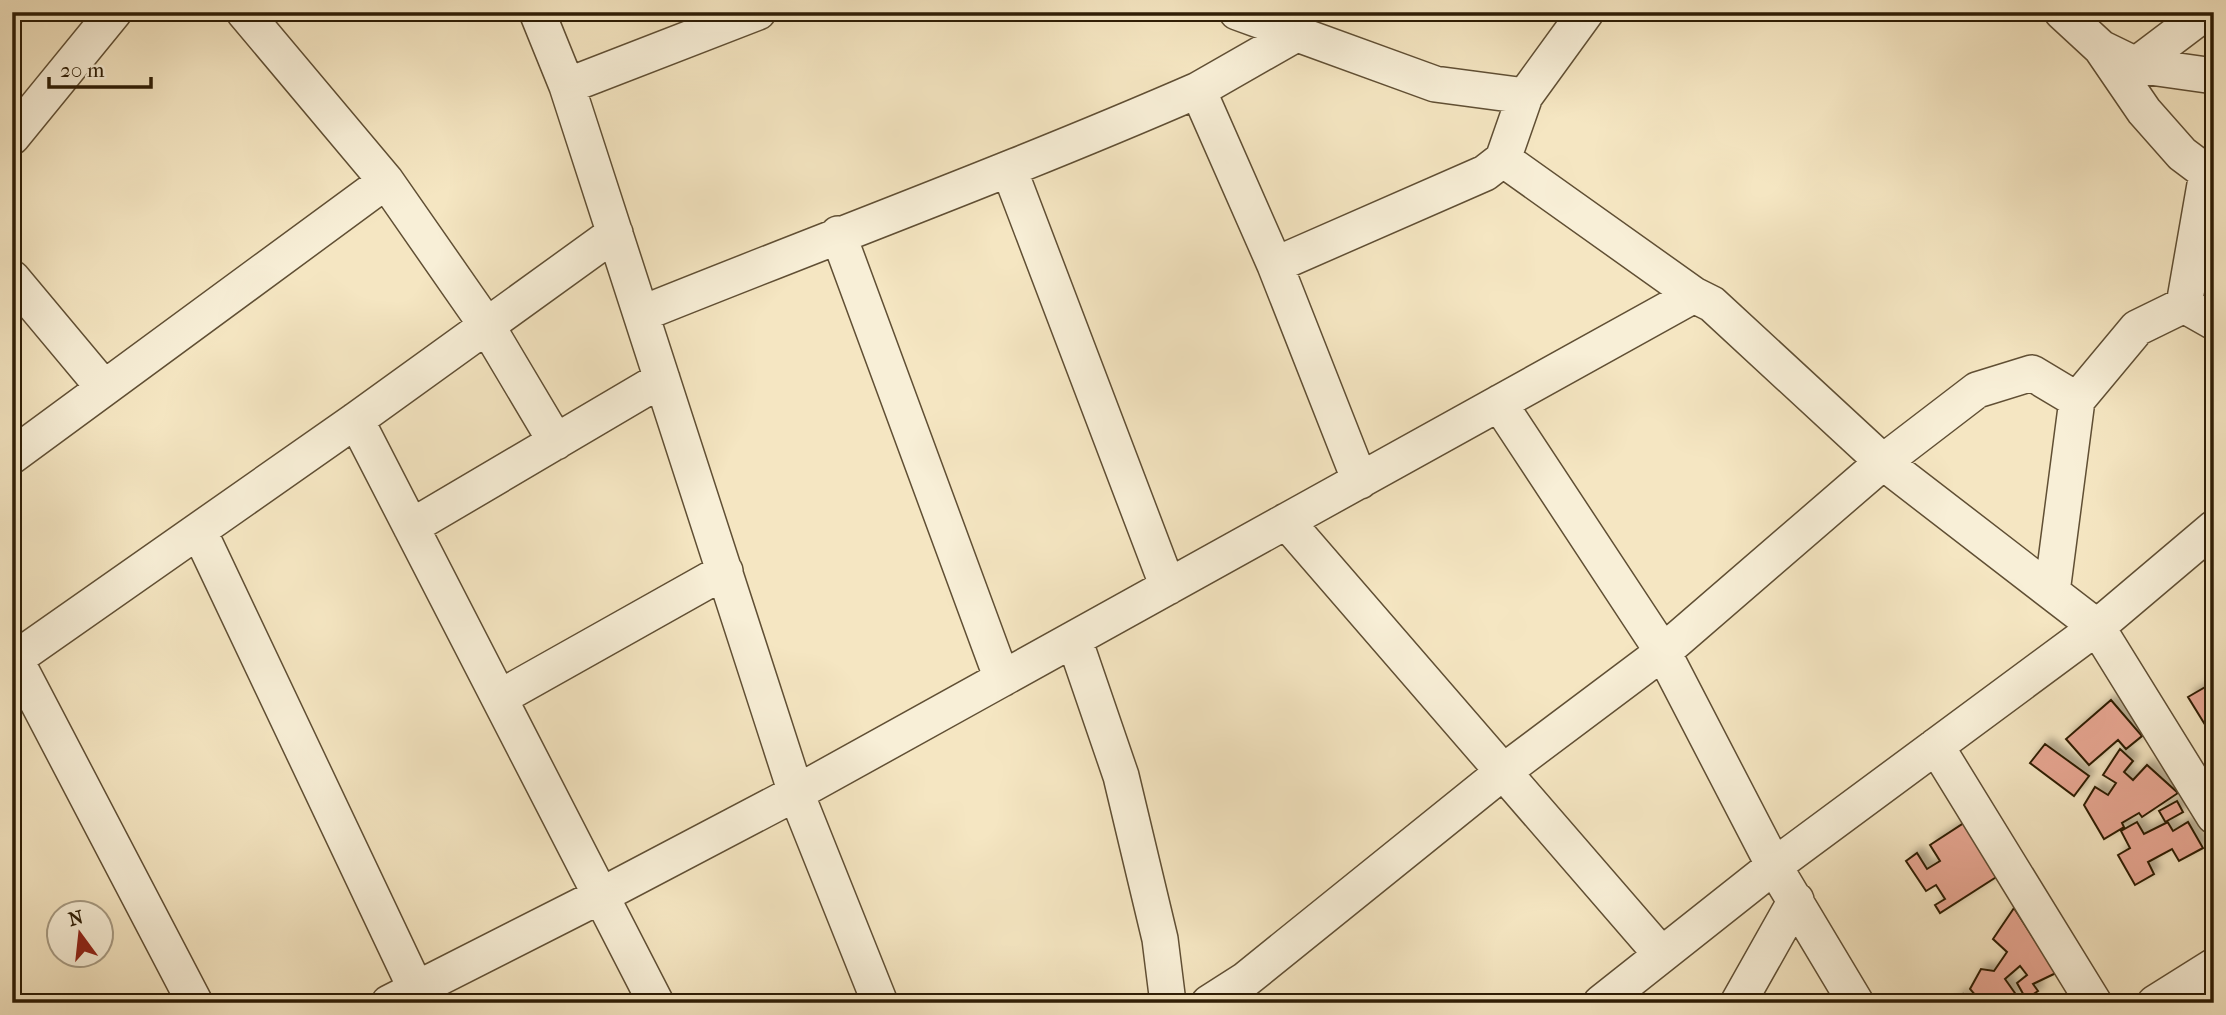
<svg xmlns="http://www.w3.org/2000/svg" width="2226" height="1015" viewBox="0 0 2226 1015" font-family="'IM FELL French Canon',serif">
  <defs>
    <filter id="shadow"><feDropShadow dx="6" dy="-6" stdDeviation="3.5" flood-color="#0004"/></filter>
  </defs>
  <rect width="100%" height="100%" fill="#f5e6c2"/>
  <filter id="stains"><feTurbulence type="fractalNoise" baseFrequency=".00286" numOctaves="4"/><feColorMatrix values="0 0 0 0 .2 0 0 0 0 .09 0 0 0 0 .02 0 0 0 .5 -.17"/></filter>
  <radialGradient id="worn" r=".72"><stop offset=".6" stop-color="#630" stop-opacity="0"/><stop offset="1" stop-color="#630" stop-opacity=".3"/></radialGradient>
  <path fill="#e8a793" stroke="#2e1d05" stroke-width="2" filter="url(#shadow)" d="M2214,682V735L2212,736L2188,697Z
    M2111,700L2142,736L2126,749L2118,740L2089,765L2066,739Z
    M2045,744L2089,776L2074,796L2030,763Z
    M2120,749L2133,761L2124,772L2133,780L2147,765L2178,793L2142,817L2139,813L2122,823L2124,827L2104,839L2084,805L2095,787L2108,795L2116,783L2103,775Z
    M2177,801L2183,812L2167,821L2173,831L2188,822L2203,848L2179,861L2172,849L2148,862L2154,874L2135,885L2118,855L2130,848L2121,831L2137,822L2144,834L2166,823L2159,811Z
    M1967,821L2001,874L1940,913L1935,905L1945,899L1936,885L1926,891L1906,861L1917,853L1927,869L1940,861L1930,845Z
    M2014,908L2056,973L2033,984L2038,991L2026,999L2017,983L2027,975L2020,966L2005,979L2017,996L2007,1003H2002L1997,995L1988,1003H1982L1970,989L1981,969L1994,971L2007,952L1993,939Z
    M1963,994L1969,1003H1952Z"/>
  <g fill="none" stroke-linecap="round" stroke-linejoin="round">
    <defs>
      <path id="street" d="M244,12L386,181L487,326L556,442
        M537,12L567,86L796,793L880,1003
        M1237,12L1435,84L1525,96L1586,12
        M2062,12L2101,48L2136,65L2214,76
        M2101,48L2144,111L2182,154L2214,178
        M2136,65L2206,12
        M567,86L758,12
        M1198,90L1296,34
        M12,137L114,12
        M1503,159L1694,295L1712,304L1883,462L2097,627L2214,816
        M1009,169L1168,587
        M838,234L1002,679
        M1275,265L1485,173L1503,159L1525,96
        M12,278L104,388
        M2184,305L2207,173
        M641,314C827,239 1014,170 1198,90L1275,265L1360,481
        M1499,403L1663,652L1883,462L1977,390L2032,373L2077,400
        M356,420L656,1003
        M12,456L386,181
        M1286,521L1661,954
        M411,527L662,379
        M199,531L416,989
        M2052,592L2077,400L2137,328L2184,305L2214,322
        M1074,639L1121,776L1160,939L1168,1003
        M12,653L195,1003
        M15,659L356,420L615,233
        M499,698L725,571
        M1936,746L2094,1003
        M389,1003L600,896L796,793L1694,295
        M1209,1003L1245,980L1503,772L1663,652L1774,866L1856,1003
        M1601,1003L1774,866L2097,627L2214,528
        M1738,1003L1796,900
        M2155,1003L2214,966"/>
    </defs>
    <use href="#street" stroke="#604f34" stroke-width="38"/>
    <use href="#street" stroke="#f8efd7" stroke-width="35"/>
  </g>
  <rect width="2226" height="1015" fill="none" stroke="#f5e6c2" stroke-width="42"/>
  <rect x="14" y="14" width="2198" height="987" fill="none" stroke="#2e1d05" stroke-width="3.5"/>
  <rect x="21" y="21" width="2184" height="973" fill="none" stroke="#2e1d05" stroke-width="2"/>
  <g transform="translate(80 934) rotate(345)"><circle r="33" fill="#f8efd7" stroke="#a79b83" stroke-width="2"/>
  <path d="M0-5L12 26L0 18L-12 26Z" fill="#8f2418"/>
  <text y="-10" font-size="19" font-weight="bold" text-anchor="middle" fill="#2e1d05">N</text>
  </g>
  <path d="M49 77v10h102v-10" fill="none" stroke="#2e1d05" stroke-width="3.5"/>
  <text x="60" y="77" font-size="21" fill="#2e1d05" stroke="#f8efd7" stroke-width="5" paint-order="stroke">20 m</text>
  <rect width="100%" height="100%" filter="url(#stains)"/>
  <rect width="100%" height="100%" fill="url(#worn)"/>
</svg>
